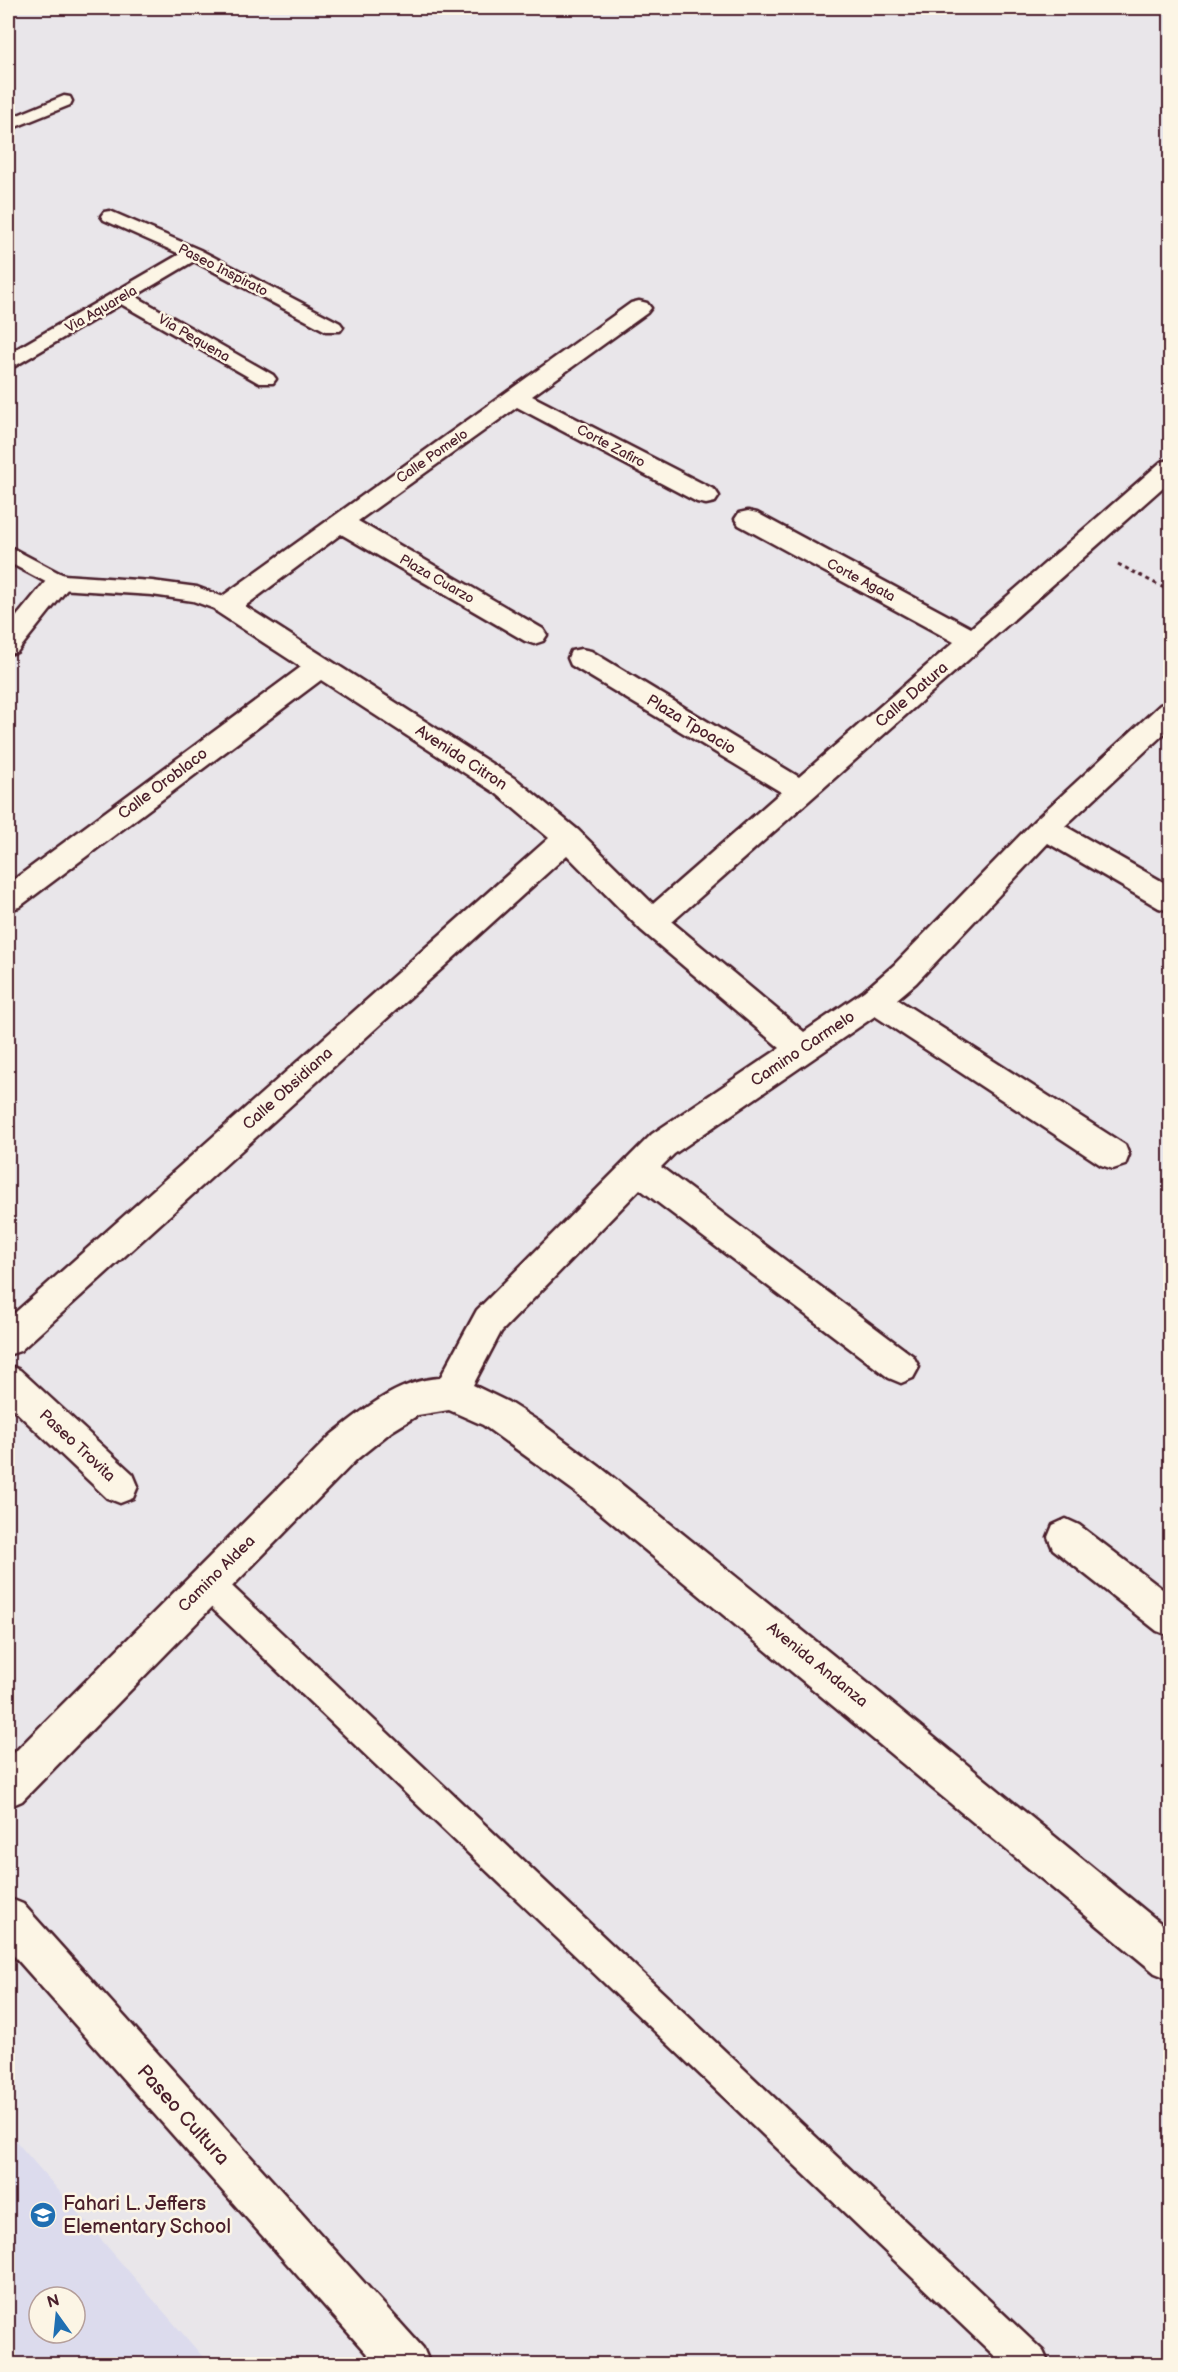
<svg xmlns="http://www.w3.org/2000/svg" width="1178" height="2372" viewBox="0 0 1178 2372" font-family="'Balsamiq Sans',sans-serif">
  <rect width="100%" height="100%" fill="#e9e6ea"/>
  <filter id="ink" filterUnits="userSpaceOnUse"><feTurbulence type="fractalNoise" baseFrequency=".0167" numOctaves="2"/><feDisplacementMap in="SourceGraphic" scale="12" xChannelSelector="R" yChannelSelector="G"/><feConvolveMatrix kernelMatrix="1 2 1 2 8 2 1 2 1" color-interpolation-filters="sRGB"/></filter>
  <g filter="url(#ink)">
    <path fill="#dcdbed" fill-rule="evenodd" d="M8,2132L209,2364H8ZM39,2297H75V2333H39Z"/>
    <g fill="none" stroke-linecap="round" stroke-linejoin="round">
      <defs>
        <path id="lane" d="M64,96L70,97L72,101L70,105L8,130V119Z
          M110,211L200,250L340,323L343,327L340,331H326L194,261L135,296L273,375L276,379L273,383H259L121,304L15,366L8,368V354L180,254L104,220L101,216L104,212Z
          M8,546L63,575L152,581L197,587L234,601L237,606L234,611L226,613L193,601L152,595L59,589L8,562Z
          M207,1568L218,1573L1043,2351L1049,2364H1003L196,1593L192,1583L196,1573Z"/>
        <path id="street" d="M639,301L647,303L651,308L647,313L532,396L715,490L719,496L715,502L706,504L697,502L517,407L358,521L543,629L547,635L543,641L534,644L525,641L341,534L245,606L517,780L578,830L653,904L781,792L571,665L568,658L571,651L581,649L591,651L799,777L954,642L739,525L735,519L739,513L748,511L757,513L971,628L1161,462L1170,460V481L672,922L804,1032L864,991L894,965L1035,820L1160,705L1170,702V728L1065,826L1170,886V911L1159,908L1048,843L916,983L897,999L1125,1145L1129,1155L1125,1165L1113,1169L1101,1165L875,1016L674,1154L661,1167L913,1356L919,1367L913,1378L901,1383L889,1378L640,1189L501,1332L473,1385L508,1402L538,1421L600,1467L865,1681L1170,1931V1979L1155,1973L574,1491L483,1425L449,1410L418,1415L392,1431L357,1459L22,1801L8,1807V1759L331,1435C362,1411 398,1380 440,1378L477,1310L652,1134L780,1048L641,930L567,855L20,1351L8,1355V1319L549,838L497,794L321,680L19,907L8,910V884L301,667L217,612L213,606L217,600L631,303Z
          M59,573L68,576L72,582L68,588L17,652L8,654V627L50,576Z
          M8,1365L20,1370L133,1474L138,1486L133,1498L120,1503L107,1498L8,1404Z
          M1066,1519L1079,1525L1170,1595V1636L1157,1631L1053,1549L1048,1537L1053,1525Z
          M8,1898L23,1904L423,2348L430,2364H376L8,1949Z"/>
      </defs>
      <use href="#lane" stroke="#4a1f2b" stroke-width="5"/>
      <use href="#street" stroke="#4a1f2b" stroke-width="5"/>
      <path stroke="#4a1f2b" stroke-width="3" stroke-dasharray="4 4" stroke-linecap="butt" d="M1118,564L1170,591"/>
      <use href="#lane" fill="#fcf5e5" fill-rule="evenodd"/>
      <use href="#street" fill="#fcf5e5" fill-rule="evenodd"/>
    </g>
  </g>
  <defs>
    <symbol id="school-disc" viewBox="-11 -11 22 22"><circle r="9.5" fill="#1f6fb2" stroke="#fcf5e5"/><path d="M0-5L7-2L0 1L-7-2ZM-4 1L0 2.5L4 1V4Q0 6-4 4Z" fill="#fff"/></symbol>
  </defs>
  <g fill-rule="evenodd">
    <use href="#school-disc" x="28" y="2200" width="30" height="30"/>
  </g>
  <g text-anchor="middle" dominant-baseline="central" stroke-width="5" stroke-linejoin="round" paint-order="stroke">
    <g font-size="14" fill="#4a1f2b" stroke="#fcf5e5">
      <text transform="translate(223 270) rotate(27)">Paseo Inspirato</text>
      <text transform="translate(101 309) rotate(-30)">Via Aquarela</text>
      <text transform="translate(194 338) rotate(30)">Via Pequena</text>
      <text transform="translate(611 446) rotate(28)">Corte Zafiro</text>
      <text transform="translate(432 456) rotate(-35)">Calle Pomelo</text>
      <text transform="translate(437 579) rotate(30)">Plaza Cuarzo</text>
      <text transform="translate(861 580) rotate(28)">Corte Agata</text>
    </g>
    <g font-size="16" fill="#4a1f2b" stroke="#fcf5e5">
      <text transform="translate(912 695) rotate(-41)">Calle Datura</text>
      <text transform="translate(691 725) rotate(31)">Plaza Tpoacio</text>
      <text transform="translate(461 758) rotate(33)">Avenida Citron</text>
      <text transform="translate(163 784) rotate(-37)">Calle Oroblaco</text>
      <text transform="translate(803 1049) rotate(-34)">Camino Carmelo</text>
      <text transform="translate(288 1089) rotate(-42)">Calle Obsidiana</text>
      <text transform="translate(77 1446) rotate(43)">Paseo Trovita</text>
      <text transform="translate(217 1574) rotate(-45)">Camino Aldea</text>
      <text transform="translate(817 1665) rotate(39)">Avenida Andanza</text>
    </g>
    <g font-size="20" fill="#4a1f2b" stroke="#fcf5e5">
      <text transform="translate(183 2115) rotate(48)">Paseo Cultura</text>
    </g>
    <g font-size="20" fill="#4a1f2b" stroke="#fcf5e5" text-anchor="start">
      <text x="63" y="2204">Fahari L. Jeffers<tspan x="63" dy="23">Elementary School</tspan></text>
    </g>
  </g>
  <rect width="1178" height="2372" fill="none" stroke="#fcf5e5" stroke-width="30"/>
  <rect x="15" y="15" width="1148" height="2342" fill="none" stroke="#4a1f2b" stroke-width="2" filter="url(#ink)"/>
  <g transform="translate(57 2315) rotate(345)"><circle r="28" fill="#fcf5e5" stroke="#b59f9b" stroke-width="1.5"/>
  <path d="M0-4.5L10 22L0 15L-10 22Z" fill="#1f6fb2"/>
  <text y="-9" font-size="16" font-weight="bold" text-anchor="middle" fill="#4a1f2b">N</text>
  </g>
</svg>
